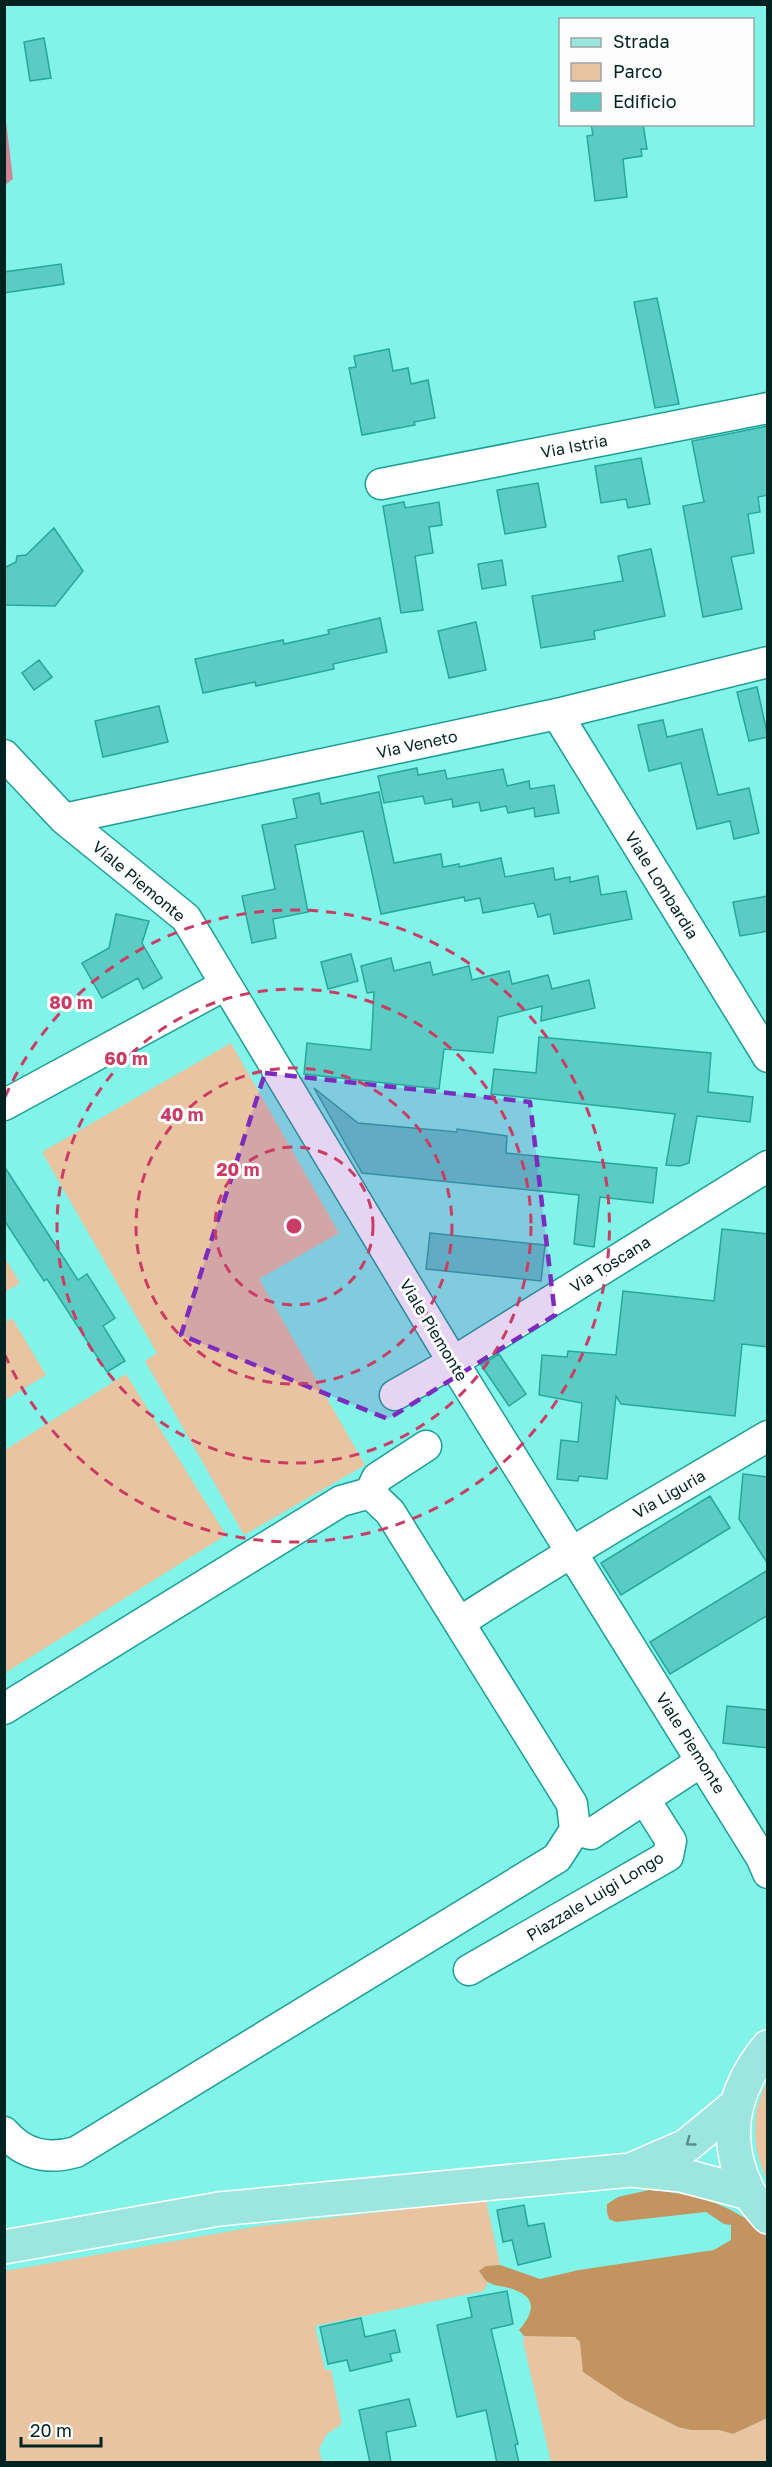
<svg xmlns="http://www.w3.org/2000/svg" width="772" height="2467" viewBox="0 0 772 2467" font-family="'Golos Text',sans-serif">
  <rect width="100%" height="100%" fill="#82f3e8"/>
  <path fill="#e8c4a0" d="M231,1043L339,1233L259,1279L365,1465L244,1535L145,1361L157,1353L42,1152Z
    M5,1258L20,1283L5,1292H4Z
    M12,1318L46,1375L5,1400V1323Z
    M126,1374L226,1535L5,1673V1450Z
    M767,2083V2180C752,2149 750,2114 767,2083Z
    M486,2200L500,2265L486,2266L483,2277L488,2282L484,2291L315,2326L325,2370H331L342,2424L327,2434L319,2449L322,2462H5V2271L259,2226Z
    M561,2335L575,2337L580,2342L612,2391L625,2400L678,2427L691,2430H719L733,2434L767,2418V2462H551L523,2341L524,2336Z"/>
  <path fill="#c39460" d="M649,2190C697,2194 729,2203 767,2234V2418L733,2434L719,2430H691L678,2427L625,2400L583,2372L580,2342L575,2337L524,2336L519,2330C532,2315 539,2299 515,2290C507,2286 495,2287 488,2282C484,2280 482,2274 479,2271L486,2266L500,2265L540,2279L579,2270L714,2250L731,2240V2225L724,2224L706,2212L616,2222L609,2219L607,2212V2204L618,2197Z"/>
  <path fill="#cd8693" d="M5,113L13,179L5,185H4Z"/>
  <path fill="#5accc3" stroke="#29a59c" stroke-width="1.5" d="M44,38L51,78L30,81L24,42Z
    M591,124H643L647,149H641L642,156L623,159L627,197L595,201L587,136L593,135Z
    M61,264L64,284L4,293V272Z
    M657,298L679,404L655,408L634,302Z
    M389,349L393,371L408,368L411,384L428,380L435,418L414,422L415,425L362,435L349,368L356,367L354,356Z
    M768,426V495L758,497L760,512L748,514L754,553L731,557L742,609L703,617L683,506L704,502L692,441Z
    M641,458L650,504L628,508L626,499L601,503L595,466Z
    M538,483L546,527L505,534L497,490Z
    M404,502L405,508L439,502L442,525L429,527L433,553L415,556L423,610L401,613L383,506Z
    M54,528L83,571L55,606L4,605V568L16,562L17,556L26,555Z
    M651,549L665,616L594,631L595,639L541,648L532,596L623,581L618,556Z
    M502,560L506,585L482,589L478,564Z
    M380,618L387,652L333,664L334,669L256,686L255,682L203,693L195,659L283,640L284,644L329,634L328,630Z
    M476,622L486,670L449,678L438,631Z
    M39,660L52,677L34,690L22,673Z
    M757,687L768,737L749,741L737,692Z
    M159,706L168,742L103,757L95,721Z
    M663,720L667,737L702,729L718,795L749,788L759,833L734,839L730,821L697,829L681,763L649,771L638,725Z
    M417,768L418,775L445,770L447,779L503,769L507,786L529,781L530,789L554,785L559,813L535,817L534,808L508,813L506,806L481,811L479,802L453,807L452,799L425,804L423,796L384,803L378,776Z
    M379,792L394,863L441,854L443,867L459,864V867L501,858L505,877L553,868L555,880L570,877V882L598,876L601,895L626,891L632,919L554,934L550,914L538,917L534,903L483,913L480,898L465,901L464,897L381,914L363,831L295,845L308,912L273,919L276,938L252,943L242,896L275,889L262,825L297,818L293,799L319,793L321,804Z
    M768,896V931L740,936L733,902Z
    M116,914L149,921L142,943L162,978L143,989L138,978L102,998L82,963L109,948Z
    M351,954L358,981L328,989L321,962Z
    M391,958L394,971L430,962L433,975L469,966L472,980L509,971L512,984L548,975L552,989L589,980L595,1008L541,1021L542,1006L498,1017L493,1053L444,1049L439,1089L304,1074L307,1043L371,1050L374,992L367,993L361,966Z
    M539,1037L711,1053L708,1092L753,1097L750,1122L697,1116L689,1163L680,1166L666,1165L675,1114L491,1094L494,1069L536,1073Z
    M314,1088L358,1123L457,1132V1129L507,1136L506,1153L657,1168L653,1203L600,1197L594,1247L574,1244L579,1195L362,1173Z
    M4,1166L78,1280L87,1274L115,1318L103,1326L125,1361L107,1372L47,1279L44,1281L4,1220Z
    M722,1229L768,1234V1347L742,1344L735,1416L621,1404L616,1396L607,1479L579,1476L578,1481L557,1479L561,1440L578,1442L582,1403L539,1395L542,1355L567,1357L568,1351L616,1355L623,1291L714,1301Z
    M430,1233L545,1245L541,1281L426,1269Z
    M499,1354L526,1394L509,1406L481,1365Z
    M743,1474L768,1477V1564L739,1519Z
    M710,1496L730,1528L621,1595L601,1563Z
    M768,1570V1615L670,1674L650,1642Z
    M727,1706L768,1710V1748L723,1743Z
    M524,2205L528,2226L544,2223L551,2257L518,2265L512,2240L503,2242L497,2210Z
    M507,2291L513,2324L491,2329L518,2444L515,2445L519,2463H497L486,2410L457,2417L437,2325L472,2317L468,2298Z
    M361,2318L365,2337L395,2330L400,2352L390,2354L392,2361L350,2371L347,2360L328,2364L320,2327Z
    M409,2399L416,2426L386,2432L391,2463H370L359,2410Z"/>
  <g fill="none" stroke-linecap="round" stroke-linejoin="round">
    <defs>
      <path id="minor" d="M381,484L768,408
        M557,714L768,1057
        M4,755L64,819L186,918L453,1362L761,1857L768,1873
        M64,819L557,714L768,662
        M4,1105L225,985
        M395,1395L453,1362L768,1166
        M460,1622C561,1557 664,1497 768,1436
        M4,1709L341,1501L370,1493L377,1478L426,1446
        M575,1830L591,1834L702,1761
        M469,1970L668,1856L671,1841L645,1800
        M4,2132C24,2155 48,2160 76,2152L557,1858L575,1830L572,1804L390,1512L370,1493"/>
      <path id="major" d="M768,2047C732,2090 722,2139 748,2191C753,2200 761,2209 768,2217
        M633,2169L686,2146L736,2105
        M4,2247L219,2209L631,2170L681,2175L749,2193"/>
    </defs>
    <use href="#minor" stroke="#1c9e95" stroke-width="33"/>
    <use href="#major" stroke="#fff" stroke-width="36"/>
    <use href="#minor" stroke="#fff" stroke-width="30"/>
    <use href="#major" stroke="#9de6e0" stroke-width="33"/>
  </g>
  <defs><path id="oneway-chevron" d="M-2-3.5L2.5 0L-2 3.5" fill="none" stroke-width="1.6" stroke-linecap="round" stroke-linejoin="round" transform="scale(1.5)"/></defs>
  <use stroke="#568e8a" href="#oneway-chevron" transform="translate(690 2142) rotate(144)"/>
  <path fill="#7b2cbf" fill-opacity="0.2" stroke="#7b2cbf" stroke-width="4.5" stroke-dasharray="12 8" stroke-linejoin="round" d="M265,1073L530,1102L555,1315L388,1419L181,1335Z"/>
  <g fill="none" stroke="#cb3c65" stroke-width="3" stroke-dasharray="10 8">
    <circle cx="294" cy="1226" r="79"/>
    <circle cx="294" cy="1226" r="158"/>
    <circle cx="294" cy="1226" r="237"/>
    <path d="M5 1097A316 316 0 1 1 5 1355"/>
  </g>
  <g text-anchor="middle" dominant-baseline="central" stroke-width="6" stroke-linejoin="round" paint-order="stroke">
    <g font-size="16" fill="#002321" stroke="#fdfdfd">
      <text transform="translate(574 446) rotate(-11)">Via Istria</text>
      <text transform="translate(417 744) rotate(-12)">Via Veneto</text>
      <text transform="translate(139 881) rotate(40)">Viale Piemonte</text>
      <text transform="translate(662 885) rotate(58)">Viale Lombardia</text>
      <text transform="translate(610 1264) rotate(-32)">Via Toscana</text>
      <text transform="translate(434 1330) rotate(59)">Viale Piemonte</text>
      <text transform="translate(669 1494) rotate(-30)">Via Liguria</text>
      <text transform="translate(691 1743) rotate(58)">Viale Piemonte</text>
      <text transform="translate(595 1896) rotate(-31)">Piazzale Luigi Longo</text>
    </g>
  </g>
  <circle cx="294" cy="1226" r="9" fill="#cb3c65" stroke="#fdfdfd" stroke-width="3"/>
  <g font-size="18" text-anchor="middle" font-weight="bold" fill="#cb3c65" stroke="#fdfdfd" stroke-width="6" stroke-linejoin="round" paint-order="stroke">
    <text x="71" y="1009">80 m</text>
    <text x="126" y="1065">60 m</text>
    <text x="182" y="1121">40 m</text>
    <text x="238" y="1176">20 m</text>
  </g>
  <rect width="772" height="2467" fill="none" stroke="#002321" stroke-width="12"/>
  <rect x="559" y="18" width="195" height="108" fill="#fdfdfd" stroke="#98a6a5" stroke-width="1.5"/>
  <rect x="571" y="38" width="30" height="9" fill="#9de6e0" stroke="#98a6a5" stroke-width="1.5"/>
  <text x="613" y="48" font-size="18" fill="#002321">Strada</text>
  <rect x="571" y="63" width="30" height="18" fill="#e8c4a0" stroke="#98a6a5" stroke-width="1.5"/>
  <text x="613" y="78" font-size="18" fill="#002321">Parco</text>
  <rect x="571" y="93" width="30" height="18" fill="#5accc3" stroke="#98a6a5" stroke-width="1.5"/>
  <text x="613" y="108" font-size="18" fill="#002321">Edificio</text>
  <path d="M21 2437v9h80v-9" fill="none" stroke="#002321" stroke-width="3"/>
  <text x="30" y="2437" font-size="18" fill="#002321" stroke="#fdfdfd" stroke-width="4.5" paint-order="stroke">20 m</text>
</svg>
